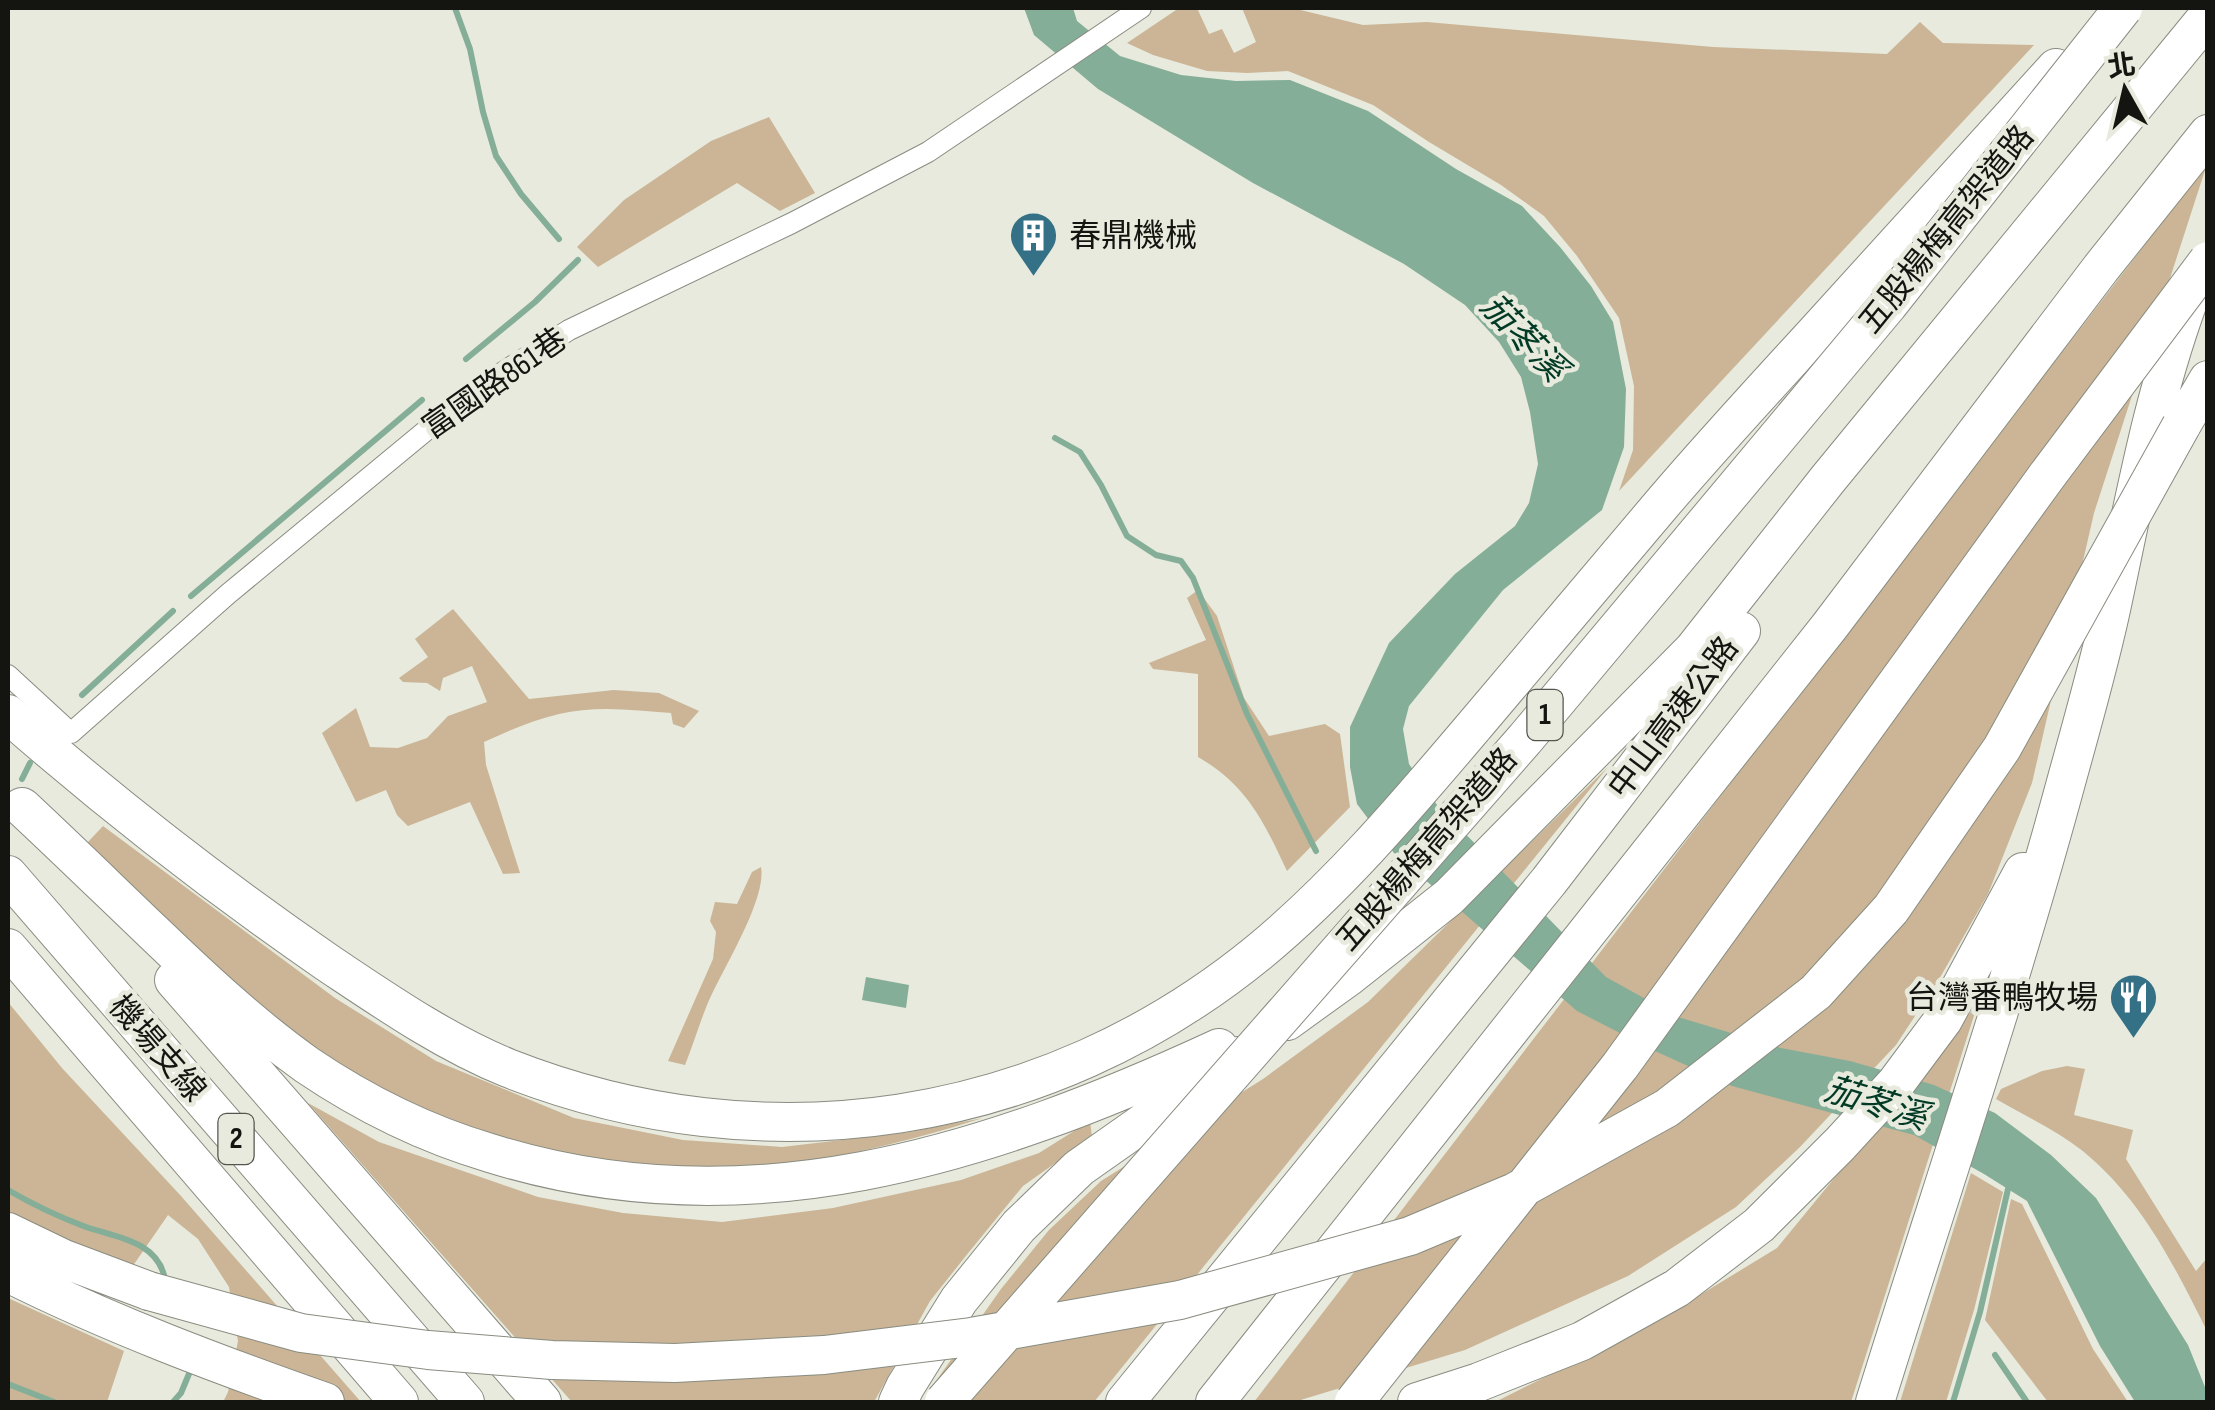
<svg xmlns="http://www.w3.org/2000/svg" width="2215" height="1410" viewBox="0 0 2215 1410" font-family="'Sofia Sans Condensed','Noto Sans TC',sans-serif">
  <rect width="100%" height="100%" fill="#e7eadd"/>
  <path fill="#cbb596" d="M1179,8H1197L1209,34L1222,29L1234,53L1256,42L1242,8H1292L1363,25L1427,22L1713,47L1887,54L1920,22L1943,43L2034,45L1619,491L1633,450L1634,386L1619,318L1577,256L1544,216L1501,185L1429,142L1373,105L1288,71L1247,73L1207,71L1153,55L1127,43Z
    M769,117L815,193L780,211L737,183L598,267L577,247L624,200L711,141Z
    M2207,164L2094,513L2032,783L1988,894L1938,981L1896,1045L1800,1147L1736,1207L1628,1276L1465,1350L1294,1402H1254Z
    M1198,590L1217,616L1244,698L1269,736L1325,724L1340,734L1350,807L1287,871C1264,822 1247,785 1198,757V674L1153,669L1149,663L1206,640L1187,598Z
    M453,609L529,699L614,690L659,693L699,711L684,728L673,724L671,713C634,710 595,705 559,714C533,720 508,731 484,742L486,765L520,873L503,874L470,802L408,826L397,815L386,790L356,802L322,733L356,708L370,747L398,748L427,738L448,716L487,702L472,666L443,678L440,691L427,683L403,682L399,678L428,657L415,639Z
    M1608,767L1094,1402H927L936,1381L1001,1289L1049,1230L1101,1181L1263,1079L1368,1002Z
    M103,826L335,998L436,1061L574,1118L683,1140L782,1147L910,1132L983,1118C893,1146 798,1170 702,1169C553,1169 406,1113 284,1030C266,1017 250,1000 233,986C216,971 198,956 181,941C148,910 118,875 87,843Z
    M761,867C767,900 721,971 707,1005C699,1025 693,1045 685,1065L668,1061L713,959L716,932L710,921L715,902L737,904L752,872Z
    M8,1002L62,1068L181,1196L361,1402H223L228,1392L238,1341L229,1287L198,1239L168,1215L130,1270L8,1218Z
    M1978,1003L1851,1402H1495L1654,1323L1777,1248Z
    M2067,1066L2085,1069L2074,1115L2133,1130L2126,1159L2196,1271L2207,1258V1331C2174,1265 2142,1200 2084,1152C2058,1131 2025,1116 1996,1099L2001,1089L2042,1071Z
    M308,1103L379,1142L538,1197L623,1213L722,1222L833,1208L961,1180L1039,1153L1090,1121L1092,1137L1023,1186L969,1252L930,1301L874,1402H572Z
    M1971,1173L2003,1192L1974,1310L1946,1402H1900Z
    M2011,1199L2022,1204L2093,1349L2128,1402H2048L1985,1320Z
    M8,1298L124,1351L107,1402H8Z"/>
  <path fill="#85ae98" d="M1024,8H1073L1077,21L1120,56L1181,75L1236,81L1290,80L1368,111L1456,169L1522,206L1560,247L1591,286L1613,322L1626,389L1624,447L1602,510L1503,590L1409,706L1403,729L1409,764L1437,805L1606,977L1678,1017L1781,1048L1850,1061L1934,1085L1995,1113L2051,1155L2096,1198L2188,1345L2207,1392V1402H2135L2100,1346L2027,1201L1984,1174L1914,1135L1732,1086L1655,1051L1577,1011L1394,853L1357,804L1350,767V727L1389,643L1455,574L1515,526L1529,503L1538,464L1530,412L1521,377L1499,342L1465,305L1404,264L1253,183L1098,89L1034,35Z
    M866,977L909,985L906,1008L862,1000Z"/>
  <g fill="none" stroke-linecap="round" stroke-linejoin="round">
    <path stroke="#85ae98" stroke-width="6" d="M455,8L470,49L483,112L496,156L521,194L559,239
      M466,359L535,302L578,260
      M1055,438L1080,452L1101,485L1127,536L1156,555L1181,561L1193,578L1247,714L1316,851
      M191,596L422,400
      M82,695L173,611
      M22,779L30,763
      M8,1190C32,1204 59,1217 86,1227C115,1237 159,1241 165,1280
      M1995,1355L2027,1402
      M8,1384L54,1402
      M173,1402L181,1393L191,1369
      M1953,1402L1980,1312L2008,1189"/>
    <defs>
      <path id="minor" d="M8,675L71,733L228,594L475,390L569,330L792,223L928,152L1141,8"/>
      <path id="motorway" d="M2181,426L2208,380
        M8,714C110,803 216,886 328,963C385,1001 444,1042 508,1068C765,1169 1045,1127 1259,952C1340,885 1407,805 1475,725C1537,652 1599,578 1661,505C1712,445 1765,388 1818,330C1897,243 1976,156 2056,68
        M22,807C66,848 109,890 153,932C202,979 251,1025 307,1065C363,1103 426,1134 490,1153C746,1233 985,1156 1219,1048
        M8,875L465,1402
        M8,948L399,1402
        M174,980L542,1402
        M1287,1021L1348,977L1449,897L1694,649L1828,479L2208,16
        M8,1232L64,1259L149,1291
        M8,1273C110,1324 217,1364 325,1402
        M898,1402L905,1387L959,1300L1019,1226L1079,1168L1238,1056
        M1125,1402L1549,881L1741,631
        M1215,1402L1829,627L2101,268L2208,134
        M1417,1402L1479,1382L1582,1341L1677,1288L1759,1225L1840,1144L1896,1083L1943,1020L2023,872
        M1875,1402C1940,1193 2011,986 2068,775C2083,721 2098,668 2110,614C2134,503 2153,392 2194,286"/>
    </defs>
    <use href="#minor" stroke="#898c80" stroke-width="22"/>
    <use href="#motorway" stroke="#898c80" stroke-width="40"/>
    <use href="#minor" stroke="#fff" stroke-width="20"/>
    <use href="#motorway" stroke="#fff" stroke-width="38"/>
    <defs>
      <path id="motorway-bridge" d="M149,1291L301,1333L428,1350L552,1360L675,1363L824,1355L971,1337L1180,1300L1410,1236L1515,1192L1667,1108L1816,992L1891,909L2002,748L2181,426
        M944,1402L1525,739L1888,305L2123,8
        M1354,1402L1620,1066L2046,477L2208,261"/>
    </defs>
    <use href="#motorway-bridge" stroke="#898c80" stroke-width="40" stroke-linecap="butt"/>
    <use href="#motorway-bridge" stroke="#fff" stroke-width="38"/>
  </g>
  <defs>
    <symbol id="building-pin" viewBox="-11 -11 22 30"><path d="M0 17L-7.5 6A9.5 9.5 0 1 1 7.5 6Z" fill="#347187" stroke="#e7eadd"/><path d="M-4-6H4V6H1V3H-1V6H-4ZM-2.5-4.3h1.7v1.8h-1.7ZM.8-4.3h1.7v1.8H.8ZM-2.5-1h1.7V.8h-1.7ZM.8-1h1.7V.8H.8Z" fill="#fff"/></symbol>
    <symbol id="restaurant-pin" viewBox="-11 -11 22 30"><path d="M0 17L-7.5 6A9.5 9.5 0 1 1 7.5 6Z" fill="#347187" stroke="#e7eadd"/><path d="M-5-6h1v4h1v-4h1v4h1v-4h1v5L-1.5 .5V6h-2V.5L-5-1ZM5-6V6H3V1.5H1.5Q1.5-4 5-6Z" fill="#fff"/></symbol>
  </defs>
  <g fill-rule="evenodd">
    <use href="#building-pin" x="1006" y="208" width="55" height="75"/>
    <use href="#restaurant-pin" x="2106" y="970" width="55" height="75"/>
  </g>
  <g text-anchor="middle" dominant-baseline="central" stroke-width="9" stroke-linejoin="round" paint-order="stroke">
    <g fill="#e7eadd" stroke="#53554e" stroke-width="2.5">
      <rect x="1527.5" y="690" width="35" height="50" rx="8"/>
      <rect x="218.5" y="1114" width="35" height="50" rx="8"/>
    </g>
    <g font-size="30" font-weight="bold" fill="#141510">
      <text x="1545" y="715">1</text>
      <text x="236" y="1139">2</text>
    </g>
    <g font-size="32" fill="#141510" stroke="#e7eadd">
      <text transform="translate(1947 230) rotate(-51)">五股楊梅高架道路</text>
      <text transform="translate(495 384) rotate(-35)">富國路861巷</text>
      <text transform="translate(1674 718) rotate(-53)">中山高速公路</text>
      <text transform="translate(1427 850) rotate(-49)">五股楊梅高架道路</text>
      <text transform="translate(157 1049) rotate(49)">機場支線</text>
    </g>
    <g font-size="32" fill="#141510" stroke="#e7eadd" text-anchor="start">
      <text x="1069" y="236">春鼎機械</text>
      <text x="2098" y="998" text-anchor="end">台灣番鴨牧場</text>
    </g>
    <g font-size="35" font-style="italic" fill="#013a25" stroke="#e7eadd">
      <text transform="translate(1523 338) rotate(46)">茄苳溪</text>
      <text transform="translate(1876 1104) rotate(17)">茄苳溪</text>
    </g>
  </g>
  <rect width="2215" height="1410" fill="none" stroke="#141510" stroke-width="20"/>
  <g transform="translate(2125 90) rotate(352)" stroke="#e7eadd" stroke-width="8" paint-order="stroke">
  <path d="M0-8L18 38L0 25L-18 38Z" fill="#141510"/>
  <text y="-15" font-size="28" font-weight="bold" text-anchor="middle" fill="#141510">北</text>
  </g>
</svg>
